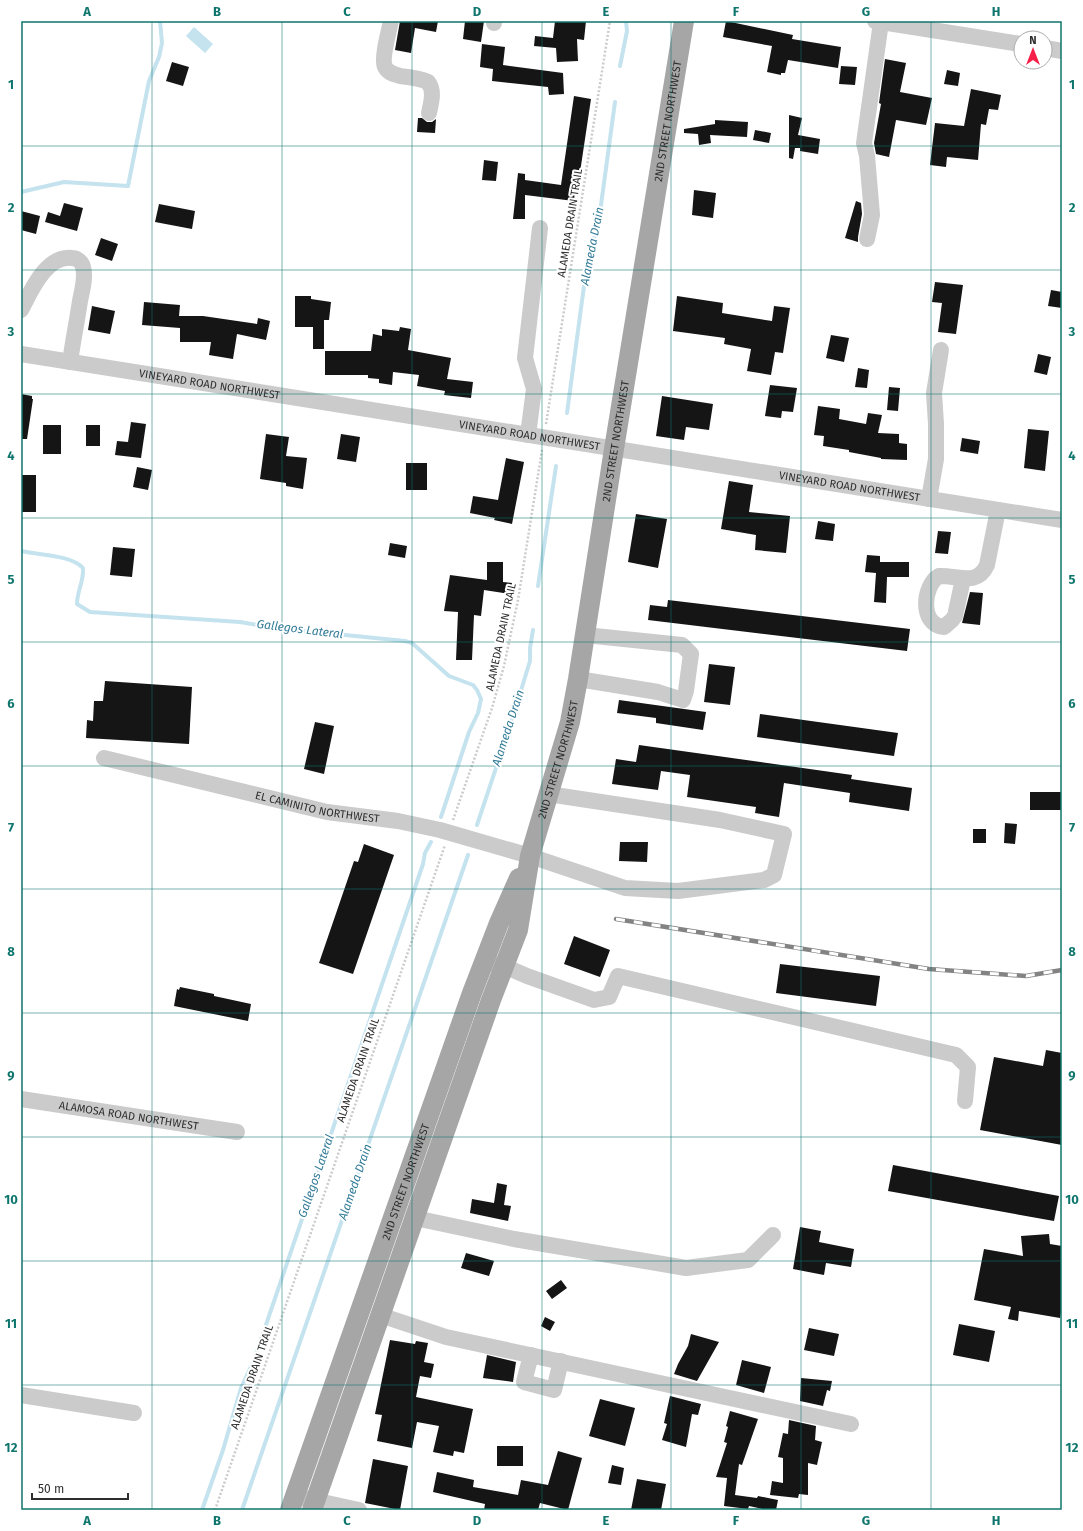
<svg xmlns="http://www.w3.org/2000/svg" width="1083" height="1531" viewBox="0 0 1083 1531" font-family="'Fira Sans',sans-serif">
  <rect width="100%" height="100%" fill="#fff"/>
  <path fill="#c4e3ef" d="M194,27L213,44L205,53L186,36Z"/>
  <g fill="none" stroke-linecap="round" stroke-linejoin="round">
    <path stroke="#c4e3ef" stroke-width="4" d="M620,66L627,31L626,21
      M21,192L64,182L128,186L149,81L159,57L162,43L160,21
      M567,413L588,256L598,227L615,102
      M21,551C39,555 71,555 83,568C84,581 77,591 77,604L90,612L240,622L275,628L405,641L412,643L449,676L473,685L477,690L481,699L478,713L469,732L441,817
      M538,586L556,466
      M477,825L511,723L530,661V648L533,630
      M202,1510L223,1450L241,1388L254,1360L423,864L425,853L431,842
      M242,1510L468,855"/>
  </g>
  <path fill="#151515" d="M400,21H438L436,32L415,28L411,53L395,50Z
    M465,21H484L481,42L463,39Z
    M555,21H586L584,40L577,39L578,61L557,62L556,48L534,46L535,36L553,38Z
    M726,21L793,35L792,39L841,47L838,68L788,60L785,73H781V75L767,72L772,46L723,37Z
    M482,44L505,47L503,65L563,73L564,94L549,95L548,87L492,81L493,69L480,67Z
    M885,59L906,63L900,92L932,98L926,125L896,120L889,157L876,154L874,143L881,104L879,103Z
    M172,62L189,67L183,86L166,81Z
    M841,66L857,67L855,85L839,84Z
    M947,70L960,73L958,86L944,84Z
    M971,89L1001,95L998,110L989,109L986,125L981,124L978,160L947,157L946,167L930,165L935,123L964,126Z
    M574,96L591,99L579,179H576L574,201L525,195V219H513L518,173L525,174V180L561,185Z
    M789,115L802,118L798,135L820,139L818,154L800,151V148H795L793,159L789,158Z
    M418,118H422L427,122H432L436,119L435,133L417,132Z
    M715,120L748,122L747,137L710,135L711,143L699,145L698,134L684,133V129L715,124Z
    M755,130L771,133L769,143L753,140Z
    M484,160L498,162L496,181L482,180Z
    M694,190L716,193L713,218L692,215Z
    M856,201L861,203L862,214L858,237V242L845,238Z
    M64,203L83,208L77,231L45,222L48,212L60,216Z
    M159,204L195,211L192,229L155,222Z
    M21,211L40,216L36,234L21,230Z
    M101,238L118,244L112,261L95,255Z
    M935,282L963,285L956,334L938,332L942,303L932,302Z
    M1051,290L1062,292V308L1048,306Z
    M295,296H311V299L331,302L329,320H324V349H313V327H295Z
    M677,296L723,303L722,313L772,321L774,306L790,308L783,353L775,352L771,375L747,371L751,349L724,344L725,338L673,331Z
    M144,302L180,305L179,316H203L257,324L258,318L270,321L266,340L237,334L233,359L209,355L211,342H180V328L142,325Z
    M92,306L115,311L110,334L88,330Z
    M400,327L411,329L408,350L451,358L447,379L473,382L471,398L444,395L445,391L417,386L419,375L393,372L392,385L379,383V379L368,378V375H325V351H371L373,334L382,336V329L399,331Z
    M831,335L849,338L844,362L826,358Z
    M1038,354L1051,357L1047,375L1034,372Z
    M858,368L869,370L867,388L855,387Z
    M770,385L797,388L793,412L782,411L781,418L765,416Z
    M889,387L900,388L898,411L887,410Z
    M21,394L32,396V399H33L27,439H21Z
    M662,396L713,404L709,430L686,427L684,440L656,436Z
    M818,406L840,409L839,419L866,424L868,413L882,415L878,433L899,434V443L907,444V460L881,459V458L849,452V450L823,446L824,436L814,435Z
    M131,422L146,424L141,458L115,455L117,441L128,442Z
    M43,425H61V454H43Z
    M86,425H100V446H86Z
    M1028,429L1049,431L1045,471L1024,468Z
    M266,434L289,437L286,456L307,458L303,489L286,486V483L260,479Z
    M341,434L360,437L356,462L337,459Z
    M962,438L980,441L978,454L960,451Z
    M506,458L524,462L512,524L494,520L495,518L470,513L473,496L498,500Z
    M406,463H427V490H406Z
    M137,467L152,470L148,490L133,487Z
    M22,475H36V512H22Z
    M729,481L753,485L749,512L790,516L786,553L755,550L756,535L721,529Z
    M636,514L667,519L658,568L628,562Z
    M818,521L835,524L833,541L815,539Z
    M938,531L951,532L948,554L935,553Z
    M390,543L407,546L405,558L388,555Z
    M113,547L135,549L132,577L110,575Z
    M867,555L880,556V562H909V577H887L886,603L874,602L876,573L865,572Z
    M487,562H503V582L512,583L510,594L484,590L481,616L474,615L472,660H456L458,612L444,611L450,575L487,580Z
    M970,592L983,593L980,625L962,623Z
    M668,600L910,629L907,651L648,620L650,605L667,607Z
    M709,664L735,667L730,705L704,702Z
    M105,681L192,687L189,744L86,738L87,720L93,721L94,701H103Z
    M619,700L706,712L703,730L656,723V718L617,713Z
    M760,714L898,733L894,756L757,737Z
    M315,722L334,726L324,774L304,769Z
    M639,745L852,775L851,779L912,788L909,811L849,802L850,793L784,783L779,817L755,813L756,807L687,797L690,775L661,771L658,790L612,784L616,759L636,762Z
    M1030,792H1062V810H1030Z
    M1005,823L1017,824L1015,844L1004,843Z
    M973,829H986V843H973Z
    M620,842H648L647,862L619,861Z
    M364,844L394,855L353,974L319,963L354,861L358,862Z
    M574,936L610,950L600,977L564,964Z
    M780,964L880,976L876,1006L776,993Z
    M180,987L214,994V996L251,1004L248,1021L174,1006L177,989L179,990Z
    M1046,1050L1062,1053V1145L980,1130L994,1057L1043,1066Z
    M893,1165L1059,1196L1054,1221L888,1191Z
    M497,1183L507,1185L504,1205L511,1206L508,1221L470,1213L472,1199L494,1203Z
    M800,1227L821,1231L819,1242L854,1249L851,1267L826,1263L824,1275L793,1269Z
    M1049,1234L1050,1244L1062,1246V1306L1060,1318L1019,1311L1018,1321L1008,1319L1011,1307L974,1300L984,1249L1023,1256L1021,1236Z
    M466,1253L494,1261L489,1276L461,1268Z
    M561,1280L567,1288L552,1299L546,1291Z
    M545,1317L555,1322L550,1331L541,1326Z
    M959,1324L995,1331L989,1362L953,1355Z
    M809,1328L839,1334L834,1356L804,1350Z
    M691,1334L719,1342L697,1381L674,1374L678,1364L688,1346Z
    M390,1340L415,1344L416,1341L428,1343L424,1362L434,1364L431,1378L420,1376L416,1397L473,1409L464,1453L454,1451L453,1456L433,1452L439,1426L417,1422L412,1448L377,1441L382,1415L375,1414Z
    M487,1355L516,1362L513,1382L483,1378Z
    M742,1360L771,1367L764,1393L736,1385Z
    M801,1378L832,1381L830,1391L827,1390L823,1406L800,1401Z
    M670,1396L701,1404L698,1415L692,1414L686,1447L662,1440L667,1424L664,1423Z
    M600,1399L635,1408L625,1446L589,1436Z
    M730,1411L758,1419L742,1465L739,1464L735,1495L757,1498L758,1496L778,1500L776,1510H768L749,1506L748,1509L724,1506L727,1478L716,1477L727,1443L724,1442L728,1427L726,1426Z
    M789,1420L816,1426L815,1440L822,1442L817,1465L808,1463V1495L799,1494L798,1498L770,1495L772,1481L783,1483V1458L778,1457L783,1433L788,1434Z
    M497,1446H523V1466H497Z
    M558,1451L582,1458L568,1510L540,1503L538,1510H484L485,1504L433,1492L437,1472L474,1480L473,1487L518,1495L521,1480L548,1485Z
    M373,1459L408,1466L400,1510L365,1503Z
    M612,1465L624,1468L621,1485L608,1483Z
    M637,1479L666,1484L661,1510H631Z"/>
  <g fill="none" stroke-linecap="round" stroke-linejoin="round">
    <path stroke="#cbcbcb" stroke-width="2.5" stroke-dasharray="2 2" stroke-linecap="butt" d="M546,424L610,21
      M453,820L492,708L504,666L518,600L542,450
      M215,1510L445,845"/>
    <g stroke="#cbcbcb" stroke-width="16">
      <path d="M391,21C389,31 381,59 385,67C388,73 394,74 400,76C409,77 420,78 428,82C435,91 431,103 429,113"/>
      <path d="M875,21L1021,44"/>
      <path d="M494,23V21"/>
      <path d="M1045,48L1062,51"/>
      <path d="M867,239L872,215L867,156L864,143L881,22"/>
      <path d="M21,310C31,291 46,255 72,258C77,258 82,262 83,267C86,277 82,291 80,301C77,321 73,341 70,362"/>
      <path id="s1" d="M21,354L1062,520"/>
      <path d="M528,435L534,389L525,358L540,228"/>
      <path d="M929,499L936,459V424L934,393L941,350"/>
      <path d="M963,579L955,616L952,620L944,627C919,625 923,585 939,576C958,575 977,587 987,565L998,510"/>
      <path d="M578,679L658,692L683,700L686,691L691,654L682,645L585,635"/>
      <path id="s2" d="M104,758L327,812L398,821L440,830L530,856L625,888L678,891L764,880L774,875L784,834L720,820L548,794"/>
      <path d="M493,964L504,966L527,976L594,1000L609,997L618,976L956,1055L968,1067L965,1101"/>
      <path id="s3" d="M21,1099L237,1132"/>
      <path d="M415,1218L514,1239L686,1268L748,1260L773,1235"/>
      <path d="M380,1315L446,1337L851,1424"/>
      <path d="M531,1355L524,1382L554,1390L561,1361"/>
      <path d="M21,1395L134,1413"/>
      <path d="M304,1498L359,1510"/>
    </g>
    <g stroke="#a6a6a6" stroke-width="20">
      <path id="s4" d="M290,1510L472,993L499,923L519,878"/>
      <path id="s5" d="M312,1510L491,1000L518,930L530,856L570,722L578,679L614,449L684,21"/>
    </g>
    <defs>
      <path id="rail" d="M616,919L929,969L1026,976L1062,970"/>
    </defs>
    <use href="#rail" stroke="#838383" stroke-width="4.5"/>
    <use href="#rail" stroke="#fff" stroke-width="3" stroke-dasharray="9" stroke-linecap="butt"/>
  </g>
  <path fill="none" stroke="#0f766e" stroke-width="1" stroke-opacity="0.55" d="M152,21V1510M282,21V1510M412,21V1510M542,21V1510M671,21V1510M801,21V1510M931,21V1510M21,146H1062M21,270H1062M21,394H1062M21,518H1062M21,642H1062M21,766H1062M21,889H1062M21,1013H1062M21,1137H1062M21,1261H1062M21,1385H1062"/>
  <g text-anchor="middle" dominant-baseline="central" stroke-width="4" stroke-linejoin="round" paint-order="stroke">
    <g font-size="11" fill="#2e2e2e" stroke="#fff">
      <text stroke="none"><textPath href="#s5" startOffset="1439">2ND STREET NORTHWEST</textPath></text>
      <text transform="translate(570 223) rotate(-81)">ALAMEDA DRAIN TRAIL</text>
      <text stroke="none"><textPath href="#s1" startOffset="191">VINEYARD ROAD NORTHWEST</textPath></text>
      <text stroke="none"><textPath href="#s1" startOffset="515">VINEYARD ROAD NORTHWEST</textPath></text>
      <text stroke="none"><textPath href="#s5" startOffset="1115">2ND STREET NORTHWEST</textPath></text>
      <text stroke="none"><textPath href="#s1" startOffset="839">VINEYARD ROAD NORTHWEST</textPath></text>
      <text transform="translate(501 637) rotate(-78)">ALAMEDA DRAIN TRAIL</text>
      <text stroke="none"><textPath href="#s5" startOffset="791">2ND STREET NORTHWEST</textPath></text>
      <text stroke="none"><textPath href="#s2" startOffset="219">EL CAMINITO NORTHWEST</textPath></text>
      <text transform="translate(358 1070) rotate(-71)">ALAMEDA DRAIN TRAIL</text>
      <text stroke="none"><textPath href="#s3" startOffset="109">ALAMOSA ROAD NORTHWEST</textPath></text>
      <text stroke="none"><textPath href="#s4" startOffset="348">2ND STREET NORTHWEST</textPath></text>
      <text transform="translate(252 1377) rotate(-71)">ALAMEDA DRAIN TRAIL</text>
    </g>
    <g font-size="12" font-style="italic" fill="#347d98" stroke="#fff">
      <text transform="translate(592 246) rotate(-79)">Alameda Drain</text>
      <text transform="translate(300 629) rotate(7)">Gallegos Lateral</text>
      <text transform="translate(508 728) rotate(-72)">Alameda Drain</text>
      <text transform="translate(316 1176) rotate(-71)">Gallegos Lateral</text>
      <text transform="translate(355 1182) rotate(-71)">Alameda Drain</text>
    </g>
  </g>
  <rect width="1083" height="1531" fill="none" stroke="#ffffff" stroke-width="44"/>
  <g transform="translate(1033 50)"><circle r="19" fill="#ffffff" stroke="#ababab"/>
  <path d="M0-3L7 15L0 10L-7 15Z" fill="#f61f48"/>
  <text y="-6" font-size="11" font-weight="bold" text-anchor="middle" fill="#2e2e2e">N</text>
  </g>
  <path d="M32 1493v6h96v-6" fill="none" stroke="#2e2e2e" stroke-width="2"/>
  <text x="38" y="1493" font-size="12" fill="#2e2e2e" stroke="#ffffff" stroke-width="3" paint-order="stroke">50 m</text>
  <rect x="22" y="22" width="1039" height="1487" fill="none" stroke="#0f766e" stroke-width="1.5"/>
  <g font-size="13" text-anchor="middle" font-weight="bold" fill="#0f766e">
    <text x="87" y="16">A</text>
    <text x="217" y="16">B</text>
    <text x="347" y="16">C</text>
    <text x="477" y="16">D</text>
    <text x="606" y="16">E</text>
    <text x="736" y="16">F</text>
    <text x="866" y="16">G</text>
    <text x="996" y="16">H</text>
    <text x="11" y="89">1</text>
    <text x="1072" y="89">1</text>
    <text x="11" y="212">2</text>
    <text x="1072" y="212">2</text>
    <text x="11" y="336">3</text>
    <text x="1072" y="336">3</text>
    <text x="11" y="460">4</text>
    <text x="1072" y="460">4</text>
    <text x="11" y="584">5</text>
    <text x="1072" y="584">5</text>
    <text x="11" y="708">6</text>
    <text x="1072" y="708">6</text>
    <text x="11" y="832">7</text>
    <text x="1072" y="832">7</text>
    <text x="11" y="956">8</text>
    <text x="1072" y="956">8</text>
    <text x="11" y="1080">9</text>
    <text x="1072" y="1080">9</text>
    <text x="11" y="1204">10</text>
    <text x="1072" y="1204">10</text>
    <text x="11" y="1328">11</text>
    <text x="1072" y="1328">11</text>
    <text x="11" y="1452">12</text>
    <text x="1072" y="1452">12</text>
    <text x="87" y="1525">A</text>
    <text x="217" y="1525">B</text>
    <text x="347" y="1525">C</text>
    <text x="477" y="1525">D</text>
    <text x="606" y="1525">E</text>
    <text x="736" y="1525">F</text>
    <text x="866" y="1525">G</text>
    <text x="996" y="1525">H</text>
  </g>
</svg>
